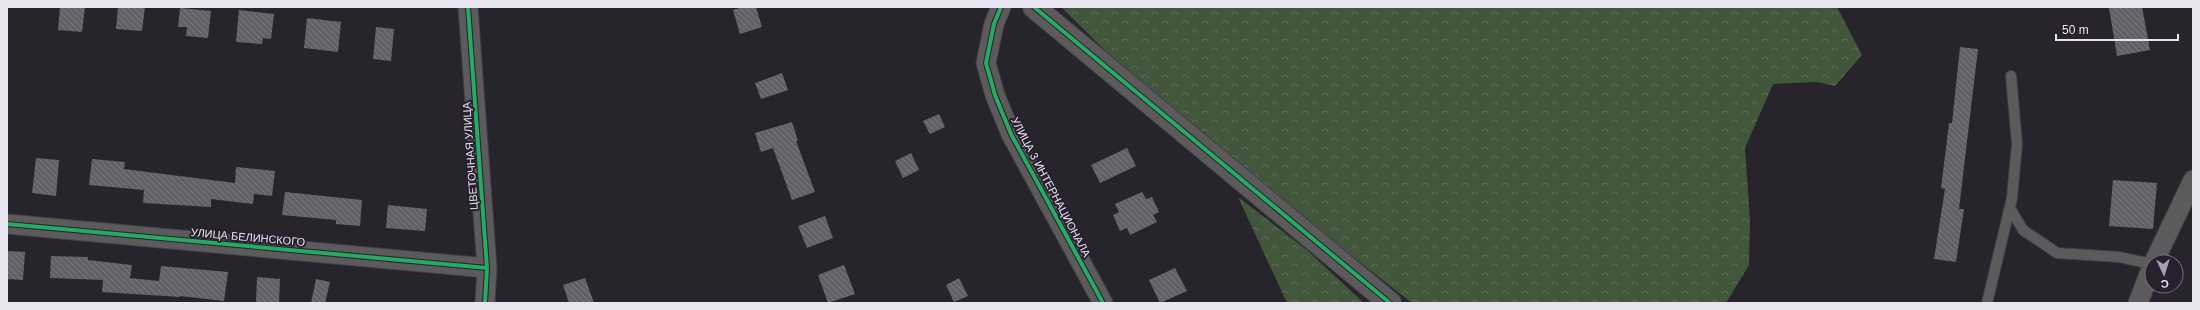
<svg xmlns="http://www.w3.org/2000/svg" width="2200" height="310" viewBox="0 0 2200 310" font-family="Arial,sans-serif">
  <defs>
    <pattern id="forest-crowns" width="20" height="18" patternUnits="userSpaceOnUse"><rect width="20" height="18" fill="#41563a"/><path d="M2 6a3 3 0 1 1 6 0M12 15a3 3 0 1 1 6 0" fill="none" stroke="#5c6e57"/></pattern>
    <pattern id="building-back-hatch" width="6" height="6" patternUnits="userSpaceOnUse"><rect width="6" height="6" fill="#646068"/><path d="M-1 5l2 2M0 0l6 6M5-1l2 2" fill="none" stroke="#7a777e"/></pattern>
  </defs>
  <rect width="100%" height="100%" fill="#27242c"/>
  <path fill="url(#forest-crowns)" d="M1061,7H1837L1862,55L1835,86L1817,82L1773,84L1745,148L1750,220L1749,265L1726,303H1412L1169,114Z
    M1238,197L1307,250L1364,303H1287Z"/>
  <path fill="url(#building-back-hatch)" d="M60,7H85L82,32L58,30Z
    M118,7H145L142,31L116,29Z
    M743,7H756L762,27L740,34L733,10Z
    M2116,7H2142L2150,50L2117,56L2109,8Z
    M180,8L211,11L208,38L186,36L187,27H178Z
    M239,10L274,14L271,39L263,38L262,44L236,42Z
    M307,18L341,22L338,52L304,48Z
    M376,27L394,29L391,61L373,59Z
    M1960,47L1978,49L1959,209H1964L1956,262L1934,259L1945,189L1941,188L1949,123H1952Z
    M782,73L788,90L761,99L755,83Z
    M939,114L945,127L930,134L923,121Z
    M792,122L798,141H796L815,192L792,200L773,148L761,152L755,133Z
    M1127,148L1136,166L1100,183L1091,165Z
    M911,153L919,170L903,178L895,161Z
    M36,158L59,160L56,196L32,193Z
    M92,159L125,162L124,169L235,183L236,167L275,171L272,196L254,194L253,204L211,199V207L143,203L144,190L89,185Z
    M2113,180L2157,183L2153,229L2109,226Z
    M285,192L362,200L360,226L336,224V220L282,215Z
    M1142,192L1146,199L1152,197L1159,212L1153,215L1157,222L1130,235L1127,228L1120,231L1113,215L1119,212L1115,204Z
    M388,205L427,209L425,231L386,228Z
    M825,216L833,238L807,248L798,226Z
    M7,251L25,252L23,280L7,279Z
    M51,256L88,257V260L132,265L130,278L159,281L161,266L228,272L224,301L180,296V297L102,292L103,280L50,278Z
    M844,265L855,294L828,303L818,275Z
    M1175,268L1187,291L1160,303L1149,280Z
    M257,277L280,279L279,303H256Z
    M585,278L594,303H569L563,285Z
    M959,278L968,296L954,302L946,285Z
    M316,279L330,282L325,303H311Z"/>
  <g fill="none" stroke-linecap="round" stroke-linejoin="round">
    <defs>
      <path id="service" d="M2010,208L2023,230L2057,253L2119,257L2152,264
        M1987,303L2012,198L2017,144L2011,76"/>
      <path id="minor" d="M468,7L487,268L485,303
        M1001,7L994,24L986,63L995,95L1011,134L1103,303
        M7,224L487,268
        M2154,262L2193,180
        M2138,303L2152,267"/>
      <path id="tertiary" d="M1034,7L1390,303"/>
    </defs>
    <use href="#service" stroke="#424047" stroke-width="12"/>
    <use href="#minor" stroke="#424047" stroke-width="21"/>
    <use href="#tertiary" stroke="#424047" stroke-width="24"/>
    <use href="#service" stroke="#5d5a5c" stroke-width="10"/>
    <use href="#minor" stroke="#5d5a5c" stroke-width="19"/>
    <use href="#tertiary" stroke="#5d5a5c" stroke-width="22"/>
    <defs>
      <path id="cycleway" d="M468,7L487,268L485,303
        M1001,7L994,24L986,63L995,95L1011,134L1103,303
        M1034,7L1390,303
        M7,224L487,268"/>
    </defs>
    <use href="#cycleway" stroke="#26202f" stroke-width="6"/>
    <use href="#cycleway" stroke="#26ab63" stroke-width="4"/>
  </g>
  <g text-anchor="middle" dominant-baseline="central" stroke-width="4" stroke-linejoin="round" paint-order="stroke">
    <g font-size="11" fill="#e9e5f0" stroke="#26202f">
      <text transform="translate(470 156) rotate(-94)">ЦВЕТОЧНАЯ УЛИЦА</text>
      <text transform="translate(1051 187) rotate(62)">УЛИЦА 3 ИНТЕРНАЦИОНАЛА</text>
      <text transform="translate(248 237) rotate(5)">УЛИЦА БЕЛИНСКОГО</text>
    </g>
  </g>
  <rect width="2200" height="310" fill="none" stroke="#e9e5f0" stroke-width="16"/>
  <g transform="translate(2164 274) rotate(176)"><circle r="19" fill="#26202f" stroke="#746f7c"/>
  <path d="M0-3L7 15L0 10L-7 15Z" fill="#a5a1ab"/>
  <text y="-6" font-size="11" font-weight="bold" text-anchor="middle" fill="#e9e5f0">С</text>
  </g>
  <path d="M2056 34v6h122v-6" fill="none" stroke="#e9e5f0" stroke-width="2"/>
  <text x="2062" y="34" font-size="12" fill="#e9e5f0" stroke="#26202f" stroke-width="3" paint-order="stroke">50 m</text>
</svg>
